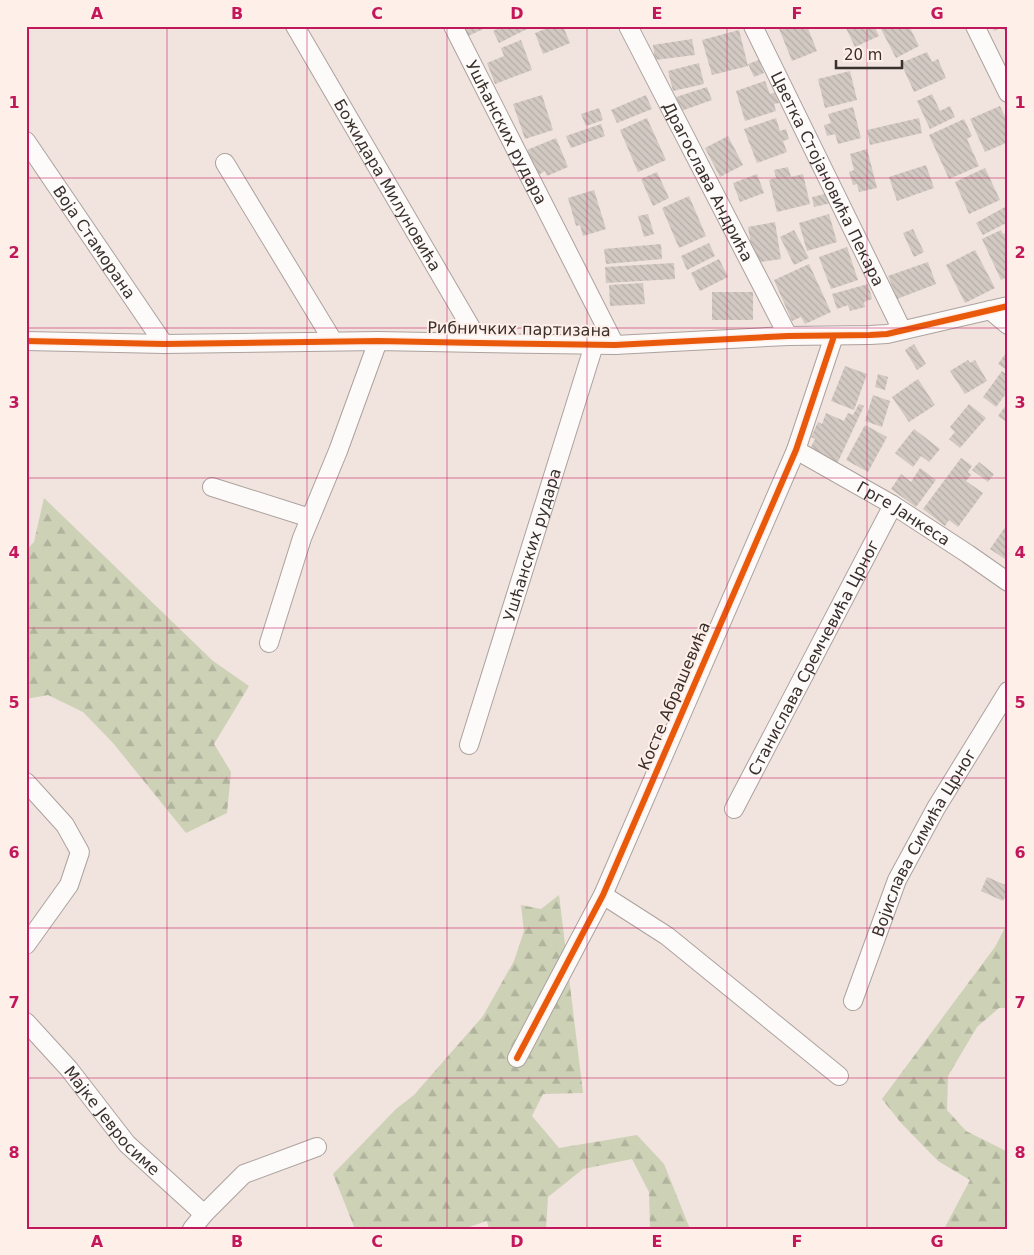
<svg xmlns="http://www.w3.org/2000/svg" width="1034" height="1255" viewBox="0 0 1034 1255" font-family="'DejaVu Sans',sans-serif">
  <defs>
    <pattern id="forest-firs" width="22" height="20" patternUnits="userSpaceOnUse" patternTransform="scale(1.25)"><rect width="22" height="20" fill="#cdd1b6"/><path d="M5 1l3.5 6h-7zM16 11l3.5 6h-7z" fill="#b1b49d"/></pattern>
    <pattern id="building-back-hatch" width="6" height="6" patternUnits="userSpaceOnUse" patternTransform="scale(1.25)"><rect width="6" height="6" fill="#d2c9c2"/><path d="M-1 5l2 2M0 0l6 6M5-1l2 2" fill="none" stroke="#b5ada7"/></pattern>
  </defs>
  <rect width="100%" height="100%" fill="#f1e3de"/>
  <path fill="url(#forest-firs)" d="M44,498L213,661L249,686L214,744L231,772L227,813L186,833L113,743L83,712L48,695L26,699V550L34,542Z
    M559,895L583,1093L543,1094L532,1116L559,1148L637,1135L664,1164L690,1229H650L649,1192L632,1159L583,1169L548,1197L546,1229H489L487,1221L463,1229H355L333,1174L396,1109L414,1095L483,1016L514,961L524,931L521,905L541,909Z
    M1008,922V1008H999L977,1027L948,1076L947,1110L966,1131L1008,1152V1229H944L970,1180L938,1161L901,1123L882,1099L995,947Z"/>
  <path fill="url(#building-back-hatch)" d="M460,26H490L466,37Z
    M503,26H526L527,29L499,43L493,31Z
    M553,26H563L570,43L543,54L535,33Z
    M778,26H807L817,51L792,61Z
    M845,26H874L879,36L855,47Z
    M887,26H909L919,46L896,58L881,29Z
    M992,26H1008V37L1003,27L994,31Z
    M739,30L748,66L712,75L702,40Z
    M692,39L695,55L655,60L653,45Z
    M521,40L532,70L495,84L487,63L504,56L501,48Z
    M927,52L932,62L938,59L946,78L914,92L901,63Z
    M759,60L764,73L754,77L748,64Z
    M699,63L704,84L673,91L668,71Z
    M850,71L857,100L825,108L818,79Z
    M765,81L770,94L776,92L779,103L774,104L776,111L745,121L736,91Z
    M707,87L712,100L681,111L676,97Z
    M932,94L940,111L950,106L955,117L930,129L917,101Z
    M542,95L553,130L525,139L513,104Z
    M646,95L652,109L617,123L611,110Z
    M1000,106L1008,123V142L985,152L970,119Z
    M853,107L861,138L838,144L835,134L827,136L824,125L831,123L828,114Z
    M599,108L603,120L586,126L581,114Z
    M647,118L666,160L638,172L620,130Z
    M776,118L780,131L786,129L789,139L783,141L787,152L757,163L744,129Z
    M919,118L922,133L870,145L867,130Z
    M964,119L972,136L967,139L979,166L949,179L929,135Z
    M601,124L605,136L571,148L566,136Z
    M728,136L743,165L720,177L705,148Z
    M556,138L568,167L547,176L545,171L538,175L527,150Z
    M867,149L877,188L859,192L857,184L853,185L849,172L854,170L850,154Z
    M926,165L934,188L897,201L889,177Z
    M788,167L791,177L803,174L810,204L777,212L769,180L776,178L774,170Z
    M985,168L1000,200L969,214L955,182Z
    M657,172L669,198L653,206L641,179Z
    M757,174L764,193L740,202L733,183Z
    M594,190L606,229L583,236L580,225L576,226L568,198Z
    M829,193L831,203L814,207L812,197Z
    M689,196L706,236L679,248L662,208Z
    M1005,207L1008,213V222L983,235L976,223Z
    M648,214L654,234L644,237L638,216Z
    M829,214L837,242L807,251L799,223Z
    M775,222L781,259L754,263L748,227Z
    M913,229L924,252L914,257L903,233Z
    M794,230L809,258L794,265L780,237Z
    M1001,230L1003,234L1008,232V277L1001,280L982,239Z
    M709,243L715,256L687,270L681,256Z
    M661,244L662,259L606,264L604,249Z
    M847,247L858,280L831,289L819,257Z
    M975,250L995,288L965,303L946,265Z
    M719,259L728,277L700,291L691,273Z
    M928,262L936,284L897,299L888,276Z
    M674,263L675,279L606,283L605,267Z
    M809,264L831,312L805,324L801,317L792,321L774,280Z
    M643,283L645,304L610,306L609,285Z
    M868,284L872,299L864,302L865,307L850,311L848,305L837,309L832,294Z
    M712,292H753V320H712Z
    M914,344L926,364L917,370L905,350Z
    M1008,350V371L998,364Z
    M968,360L970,363L975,360L987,381L965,394L950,371Z
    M845,366L867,374L854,410L831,401Z
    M1002,371L1008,376V391L996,407L983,397Z
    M878,374L888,377L885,390L875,387Z
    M918,379L935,405L909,422L892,397Z
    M873,395L890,401L882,427L865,421Z
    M859,404L864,406L837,464L809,451L815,439L811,437L818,422L822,424L826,413L844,421L848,413L853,415Z
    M969,404L986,418L960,448L949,439L955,432L950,427Z
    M1006,405L1008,406V423L998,416Z
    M865,425L887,437L868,472L846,460Z
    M914,429L940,449L929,462L921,456L913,467L895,453Z
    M961,458L972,466L968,472L971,475L966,481L983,493L958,527L949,520L945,526L923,509Z
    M979,462L994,474L988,482L972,470Z
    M920,468L936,480L916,507L891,489L901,474L911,482Z
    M1008,523V561L990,549Z
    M987,877L1008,886V891L1003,901L981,891Z"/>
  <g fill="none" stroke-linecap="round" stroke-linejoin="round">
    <defs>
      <g id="street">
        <path id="s1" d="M295,26L480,343"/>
        <path id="s2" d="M453,26L615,345"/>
        <path id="s3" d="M628,26L788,336"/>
        <path id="s4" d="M753,26L902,330"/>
        <path d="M975,26L1008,93"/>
        <path id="s5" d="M26,141L164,344"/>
        <path d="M225,163L333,341"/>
        <path d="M990,310L1008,325"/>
        <path d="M26,341L164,344L378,341L480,343L615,345L788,336L870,335L887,334L1008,306"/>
        <path id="s6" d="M796,450L893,505L968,554L1008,582"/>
        <path d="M212,487L310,518"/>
        <path d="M269,643L302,538L338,451L378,341"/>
        <path id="s7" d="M469,745L594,345"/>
        <path d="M26,782L65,825L80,852L69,885L26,945"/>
        <path id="s8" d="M734,809L893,505"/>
        <path d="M603,895L667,936L839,1076"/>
        <path id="s9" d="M853,1001L897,880L936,808L1008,691"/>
        <path id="s10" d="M26,1022L69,1069L127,1144L204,1214"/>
        <path d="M517,1058L603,895L796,450L834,336"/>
        <path d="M192,1229L204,1214L244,1174L317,1147"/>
      </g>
    </defs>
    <use href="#street" stroke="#aca29e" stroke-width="20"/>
    <use href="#street" stroke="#fdfbfa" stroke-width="18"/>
    <defs>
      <path id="cycleway" d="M26,341L164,344L378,341L480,343L615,345L788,336L870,335L887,334L1008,306
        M517,1058L603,895L796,450L834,336"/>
    </defs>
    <use href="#cycleway" stroke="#ffefe9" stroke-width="9"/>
    <use href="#cycleway" stroke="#e8590c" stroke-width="6"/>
  </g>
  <path fill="none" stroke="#c2185b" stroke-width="1" stroke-opacity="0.55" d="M167,26V1229M307,26V1229M447,26V1229M587,26V1229M727,26V1229M867,26V1229M26,178H1008M26,328H1008M26,478H1008M26,628H1008M26,778H1008M26,928H1008M26,1078H1008"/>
  <g text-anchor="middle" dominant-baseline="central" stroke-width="4" stroke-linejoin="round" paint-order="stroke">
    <g font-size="16" fill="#3a302c" stroke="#ffefe9">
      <text stroke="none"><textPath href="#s2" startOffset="119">Ушћанских рудара</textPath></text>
      <text stroke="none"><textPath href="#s4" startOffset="170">Цветка Стојановића Пекара</textPath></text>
      <text stroke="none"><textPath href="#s3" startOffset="175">Драгослава Андрића</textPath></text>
      <text stroke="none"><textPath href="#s1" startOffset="184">Божидара Милуновића</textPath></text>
      <text stroke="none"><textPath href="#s5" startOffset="122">Воја Стаморана</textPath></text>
      <text transform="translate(519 329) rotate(1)">Рибничких партизана</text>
      <text stroke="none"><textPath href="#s6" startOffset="125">Грге Јанкеса</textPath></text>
      <text stroke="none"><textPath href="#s7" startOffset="210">Ушћанских рудара</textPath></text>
      <text stroke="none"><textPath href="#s8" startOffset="171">Станислава Сремчевића Црног</textPath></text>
      <text transform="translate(674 696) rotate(-67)">Косте Абрашевића</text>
      <text stroke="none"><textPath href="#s9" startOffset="174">Војислава Симића Црног</textPath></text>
      <text stroke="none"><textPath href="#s10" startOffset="131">Мајке Јевросиме</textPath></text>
    </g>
  </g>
  <rect width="1034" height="1255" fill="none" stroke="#ffefe9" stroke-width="55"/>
  <path d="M836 60v8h66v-8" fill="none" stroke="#3a302c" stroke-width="2.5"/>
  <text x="844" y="60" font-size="15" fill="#3a302c" stroke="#ffefe9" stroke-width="4" paint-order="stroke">20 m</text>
  <rect x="28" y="28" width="978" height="1200" fill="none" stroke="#c2185b" stroke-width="2"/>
  <g font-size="16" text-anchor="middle" font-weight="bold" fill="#c2185b">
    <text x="97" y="19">A</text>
    <text x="237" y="19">B</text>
    <text x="377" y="19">C</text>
    <text x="517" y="19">D</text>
    <text x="657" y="19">E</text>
    <text x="797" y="19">F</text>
    <text x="937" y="19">G</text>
    <text x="14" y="108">1</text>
    <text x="1020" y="108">1</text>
    <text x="14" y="258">2</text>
    <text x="1020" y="258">2</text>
    <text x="14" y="408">3</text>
    <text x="1020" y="408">3</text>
    <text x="14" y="558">4</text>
    <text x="1020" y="558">4</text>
    <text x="14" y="708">5</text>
    <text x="1020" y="708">5</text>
    <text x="14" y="858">6</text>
    <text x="1020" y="858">6</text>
    <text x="14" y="1008">7</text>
    <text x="1020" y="1008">7</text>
    <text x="14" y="1158">8</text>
    <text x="1020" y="1158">8</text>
    <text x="97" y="1247">A</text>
    <text x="237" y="1247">B</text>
    <text x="377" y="1247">C</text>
    <text x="517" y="1247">D</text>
    <text x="657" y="1247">E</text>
    <text x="797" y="1247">F</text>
    <text x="937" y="1247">G</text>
  </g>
</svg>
